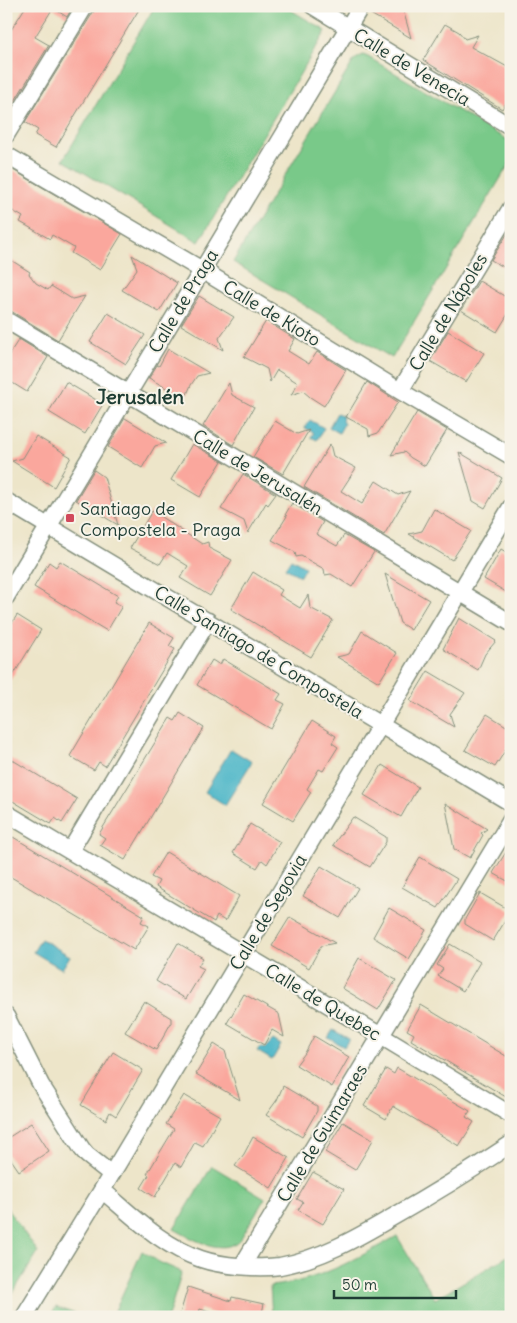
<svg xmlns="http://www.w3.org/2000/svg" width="517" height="1323" viewBox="0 0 517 1323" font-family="Delius,sans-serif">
  <rect width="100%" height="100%" fill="#f7f3e8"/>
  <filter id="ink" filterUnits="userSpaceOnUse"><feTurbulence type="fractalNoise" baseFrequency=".02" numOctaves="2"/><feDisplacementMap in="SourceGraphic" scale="10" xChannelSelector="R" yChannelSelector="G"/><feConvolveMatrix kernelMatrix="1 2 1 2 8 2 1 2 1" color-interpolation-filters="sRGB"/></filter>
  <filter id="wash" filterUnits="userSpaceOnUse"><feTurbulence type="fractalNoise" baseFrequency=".0096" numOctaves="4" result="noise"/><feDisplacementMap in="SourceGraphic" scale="20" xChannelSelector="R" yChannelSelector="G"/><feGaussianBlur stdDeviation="1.12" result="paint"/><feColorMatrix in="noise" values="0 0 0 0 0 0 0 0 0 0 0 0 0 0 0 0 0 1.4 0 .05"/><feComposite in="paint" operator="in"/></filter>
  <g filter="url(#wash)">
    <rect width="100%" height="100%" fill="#ede5c9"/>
    <path fill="#79c989" stroke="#4c835e" d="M155,6H284L326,31L199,242L63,160Z
      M363,55L368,57L511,142V161L392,358L233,262L354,60Z
      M212,1166L265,1198L241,1238C225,1258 192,1239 174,1229Z
      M6,1207L38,1252L6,1304Z
      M397,1236L435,1299L511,1254V1317H272L270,1286C317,1282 356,1259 397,1236Z
      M142,1251L159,1262L182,1272L168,1317H112Z
      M56,1307L84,1317H50Z"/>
    <path fill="#4bb6c8" stroke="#357a7e" d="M337,413L343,416L342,421L344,424L339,433L329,427Z
      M310,420L324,428L317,440L311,437L314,433L305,428Z
      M291,559L305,567L300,576L285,568Z
      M231,749L252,762L225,805L205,792Z
      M41,939L70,956L62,969L33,952Z
      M333,1030L349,1039L344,1047L328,1038Z
      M273,1040L281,1045L272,1060L257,1051L260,1047L264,1049Z"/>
    <g id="blocks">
      <path fill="#faa79d" d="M26,6H73L67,17L53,8L38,32L35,37L49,45L8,112L6,111V38Z
        M95,6H141L56,147L35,135L38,130L25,122L94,11Z
        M371,6H402L411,38L369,13Z
        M445,24L459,32L465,39L478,35L471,47L511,69V95L502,109L423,60Z
        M13,170L122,234L100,270L71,253L74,248L52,235L50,239L20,222L23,217L6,207V181Z
        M511,228V271L491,260Z
        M132,255L177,283L159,312L122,290L137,269Z
        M6,257L30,272L29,274L36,283L48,290L51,286L72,299L85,296L58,340L6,308Z
        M479,281L511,300V309L497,332L461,310Z
        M199,296L234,317L219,338L223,350L181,325Z
        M108,313L145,335L126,364L90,342Z
        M266,321L295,339L288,351L309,364L317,352L346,370L324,406L310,397L303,391L291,395L298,383L277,370L270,382L267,369L244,357Z
        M448,331L484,353L466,382L430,361Z
        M19,339L48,357L27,392L6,379V359Z
        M168,349L209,373L197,376L191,385L185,399L149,378L157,365L159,366Z
        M66,382L103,404L85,434L49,412Z
        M367,382L398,402L378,433L369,436L368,429L346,417Z
        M229,383L232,395L254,407L233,445L203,426Z
        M417,412L447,430L425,466L411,458L404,452L391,455Z
        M125,418L166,443L155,446L142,468L108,447Z
        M275,421L297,434L309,430L283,474L253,457Z
        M36,436L71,457L54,487L12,461L23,458Z
        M192,444L222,461L200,497L171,480Z
        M330,444L333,456L356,468L341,491L362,504L376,481L398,495L410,491L384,535L304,487Z
        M459,452L502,478L485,508L473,501Z
        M94,470L104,477L118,525L76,500Z
        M243,474L276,494L268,505L266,503L248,533L244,521L221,509Z
        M292,503L323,522L316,534L337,546L344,535L374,552L352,587L331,574L325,575L324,569L301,556L296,557L295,552L272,540L287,516L285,515Z
        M434,509L471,531L452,560L409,534L422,531Z
        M152,511L202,544L208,542L209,548L232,560L210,596L180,578L188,566L167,553L160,564L130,548Z
        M501,549L511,555V595L484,579Z
        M60,561L118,596L114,602L122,606L107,631L34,587L49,562L56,567Z
        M253,572L282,590L279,595L300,608L308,595L310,608L333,620L311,657L231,609Z
        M385,574L429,600L411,630L400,623Z
        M17,615L41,630L6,687V620L12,623Z
        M459,618L496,641L485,654L478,670L443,649Z
        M149,623L174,638L169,646L175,649L105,766L99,762L94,770L70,756Z
        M362,631L397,653L379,682L337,657L349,654Z
        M223,659L281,694L277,700L285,704L271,729L197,685L212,660L220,665Z
        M428,671L465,693L450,714L454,727L410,701Z
        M180,713L204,728L125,860L100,845L105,838L99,834L170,718L175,721Z
        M487,714L511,729V741L495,767L465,750Z
        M312,721L336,736L332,743L338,747L323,771L319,769L307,789L311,792L293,821L263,803Z
        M6,756L77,799L62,823L55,818L51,824L6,797Z
        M382,765L418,787L401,817L364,795Z
        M445,803L487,829L481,833L483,835L470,858L454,849Z
        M353,817L386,837V842L370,867L333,845Z
        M250,824L280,842L267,864L262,860L257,868L233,853Z
        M13,837L144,916L141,922L149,926L134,950L6,874V848Z
        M511,844V883L493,873Z
        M166,852L239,896L225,921L217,916L214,922L156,887L159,881L151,877Z
        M420,857L457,879L438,908L402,887Z
        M321,866L358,888L340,918L303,896Z
        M480,893L511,911L493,941L465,924V919Z
        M389,908L426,930L409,959L373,937Z
        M290,917L335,943L321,946L309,968L272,946Z
        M178,943L203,958L198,966L204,969L186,999L156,981Z
        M450,944L480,962L463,991L438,976L443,969L437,965Z
        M359,958L396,980L378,1010L342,988Z
        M244,994L279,1014L284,1037L272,1030L264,1045L227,1023Z
        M144,1001L171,1018V1023L156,1050L125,1032Z
        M421,1005L511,1059V1100L411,1040L414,1034L407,1030Z
        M314,1036L349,1057L332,1087L296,1065L305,1053Z
        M214,1044L225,1051L240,1100L196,1074Z
        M113,1052L143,1070L116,1116L110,1112L106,1120L81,1105Z
        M397,1068L470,1111L466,1117L474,1122L459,1146L393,1106L386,1119L364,1106L386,1069L394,1074Z
        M283,1086L317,1106V1111L302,1137L266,1115L277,1100Z
        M184,1095L220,1116L203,1146L195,1142L181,1167L175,1163L155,1197L141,1188L149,1175L147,1174L174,1129L166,1124Z
        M343,1122L373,1140L355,1170L325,1152Z
        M31,1123L49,1151L19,1171L6,1152V1139Z
        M253,1137L289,1158L271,1188L235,1166L244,1154Z
        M313,1172L344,1189L323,1224L298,1210L303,1202L297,1199Z
        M188,1287L231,1301L232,1297L264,1304L261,1317H224L200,1309L198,1317H179Z"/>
    </g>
  </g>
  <g filter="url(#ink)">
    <use href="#blocks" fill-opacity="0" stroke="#86917e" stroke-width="1"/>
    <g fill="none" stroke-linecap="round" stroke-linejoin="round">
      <defs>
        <path id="minor" d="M313,6L511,127
          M6,135L85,6
          M6,155L202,270L400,391L511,456
          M6,320L511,623
          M400,391L511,208
          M6,501L511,803
          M6,597L361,6
          M6,813L381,1036L511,1115
          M70,851L208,621
          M6,1016L41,1085L82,1149L87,1155L111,1174
          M102,1190C133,1216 162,1246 201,1259C221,1266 259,1269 280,1266C320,1259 357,1238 391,1218C432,1195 472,1170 511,1144
          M242,1266L511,820
          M24,1317L102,1190L511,507"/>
      </defs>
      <use href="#minor" stroke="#86917e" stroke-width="19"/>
      <use href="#minor" stroke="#fff" stroke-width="16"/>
    </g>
  </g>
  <rect fill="#d1495b" stroke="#f7f3e8" stroke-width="2" x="65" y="513" width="10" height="10" rx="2.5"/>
  <g text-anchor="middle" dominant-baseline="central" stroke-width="4" stroke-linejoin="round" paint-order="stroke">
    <g font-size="18" fill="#1f3d34" stroke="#f7f3e8">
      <text transform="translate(412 67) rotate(31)">Calle de Venecia</text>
      <text transform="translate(183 301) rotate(-59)">Calle de Praga</text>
      <text transform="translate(448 312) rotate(-59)">Calle de Nápoles</text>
      <text transform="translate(272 313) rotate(31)">Calle de Kioto</text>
      <text transform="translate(258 472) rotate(31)">Calle de Jerusalén</text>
      <text transform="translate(259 652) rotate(31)">Calle Santiago de Compostela</text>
      <text transform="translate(268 912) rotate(-59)">Calle de Segovia</text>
      <text transform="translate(323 1002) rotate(31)">Calle de Quebec</text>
      <text transform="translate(322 1133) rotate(-59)">Calle de Guimaraes</text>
    </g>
    <g font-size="18" fill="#1f3d34" stroke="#f7f3e8" text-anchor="start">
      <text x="80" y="508">Santiago de<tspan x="80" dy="21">Compostela - Praga</tspan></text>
    </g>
    <g font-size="20" font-weight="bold" fill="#1f3d34" stroke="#f7f3e8">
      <text x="140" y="396">Jerusalén</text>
    </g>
  </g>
  <rect width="517" height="1323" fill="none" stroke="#f7f3e8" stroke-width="25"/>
  <path d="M334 1290v8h122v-8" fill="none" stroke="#1f3d34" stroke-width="2.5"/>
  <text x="342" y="1290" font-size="15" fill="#1f3d34" stroke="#f7f3e8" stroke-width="4" paint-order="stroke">50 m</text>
</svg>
